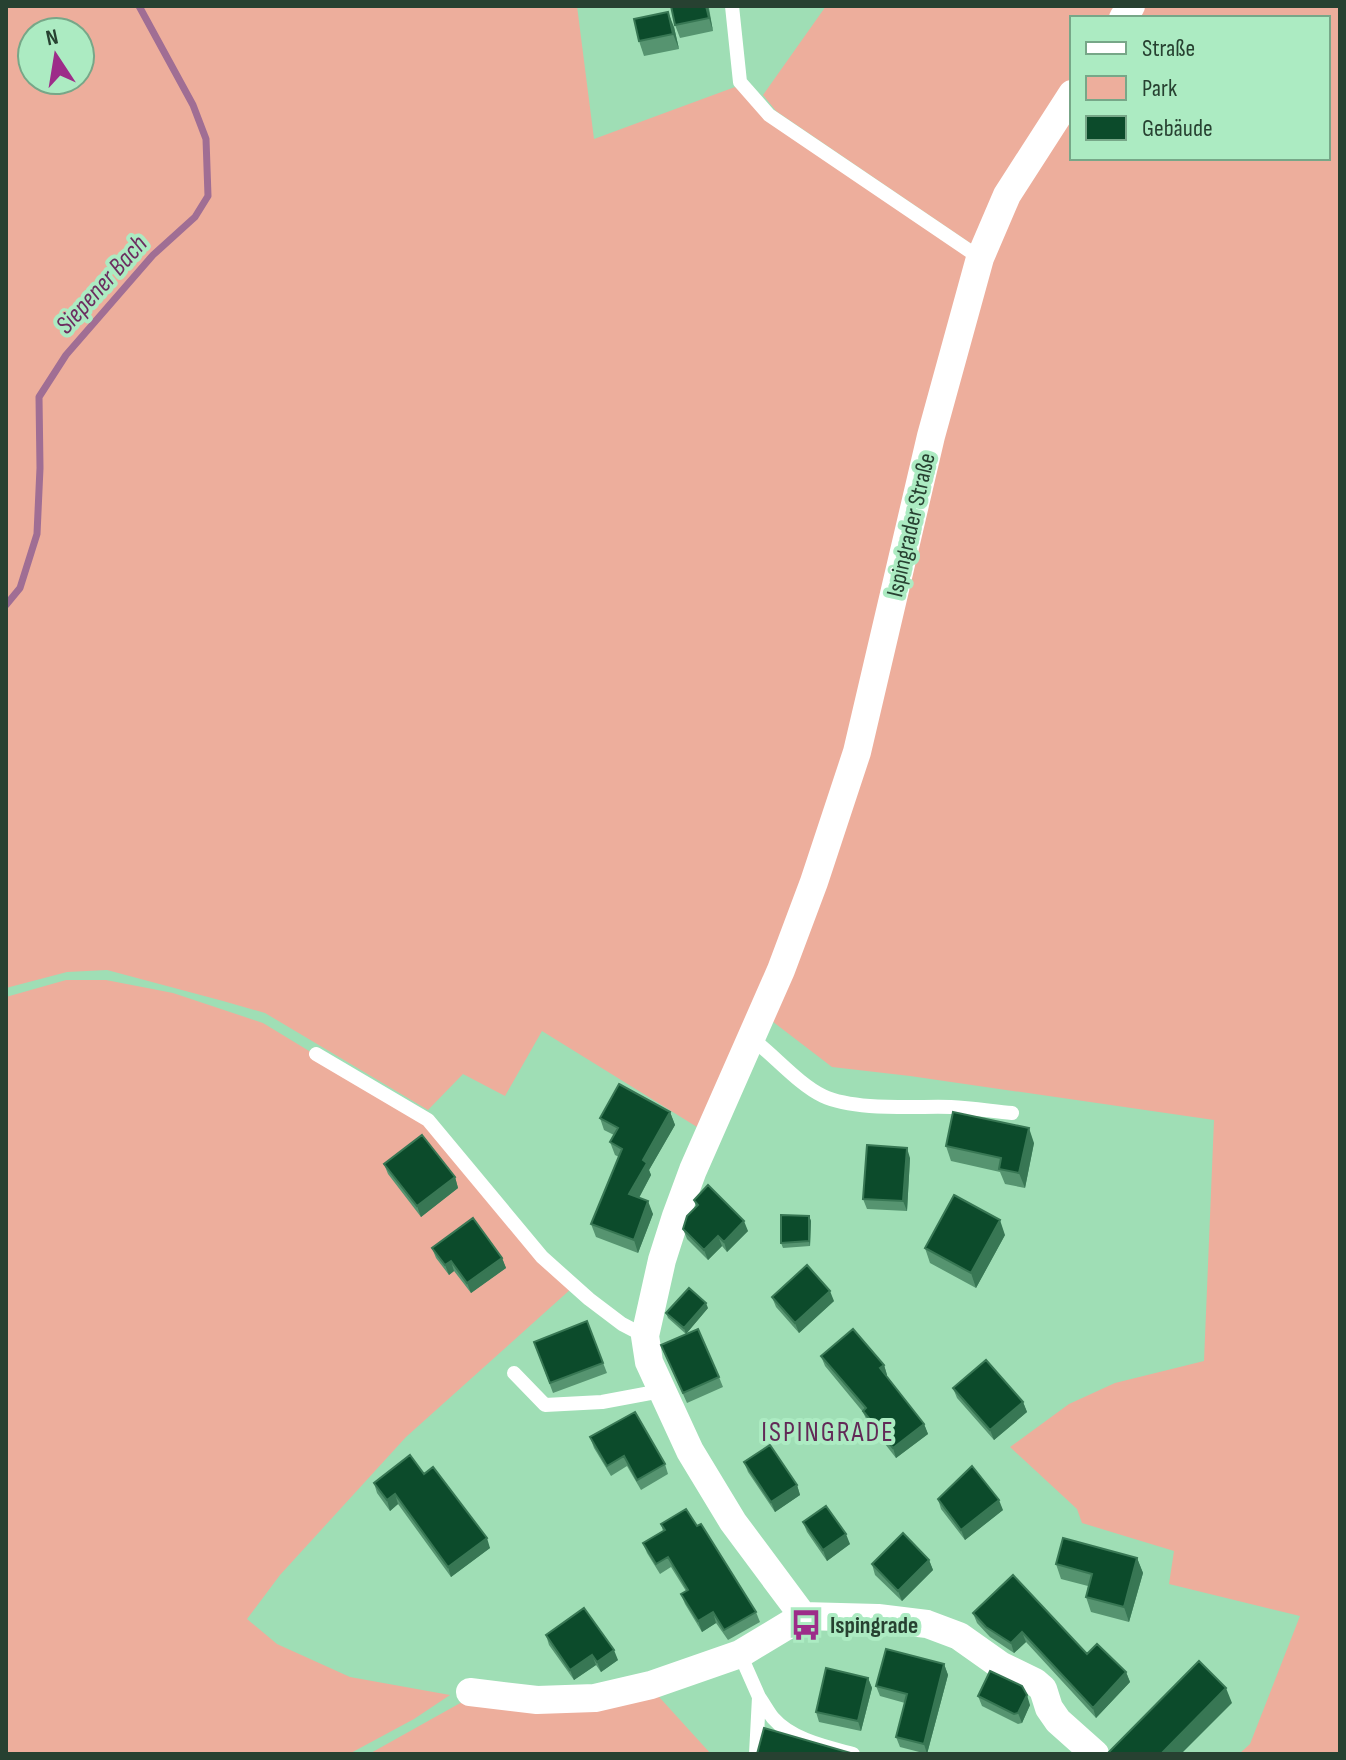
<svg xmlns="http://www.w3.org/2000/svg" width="1346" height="1760" viewBox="0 0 1346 1760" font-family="'Sofia Sans Condensed',sans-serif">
  <rect width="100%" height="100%" fill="#9fdeb5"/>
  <path fill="#edae9c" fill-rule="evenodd" d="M6,6H577L594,139L735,87L976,261L821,849L697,1127L542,1031L505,1096L463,1074L428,1110L265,1013L223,1001L107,970L67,972L6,988ZM32,32H80V80H32Z
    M826,6H1127L1119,18H1072V89L979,249L776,111L763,95Z
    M1135,6H1340V1754H1239L1250,1744L1300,1616L1169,1584L1174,1551L1082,1523L1077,1509L1010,1447L1069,1404L1115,1383L1204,1361L1214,1120L910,1076L832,1067L768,1018L989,252L1072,100V158H1328V18H1127Z
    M66,980H106L173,993L263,1023L426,1122L572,1288L406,1437L280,1575L247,1619L277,1644L350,1677L450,1695L414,1719L349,1754H6V997Z
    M651,1688L711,1754H369L471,1697Z"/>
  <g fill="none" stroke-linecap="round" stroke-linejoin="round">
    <path stroke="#a06e94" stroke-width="7" d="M6,605L20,588L37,534L40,468L39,397L66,355L153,255L195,217L208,196L206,139L193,105L139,6"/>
    <path stroke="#fff" stroke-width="14" d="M732,6L740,82L769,115L980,258
      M751,1038C774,1055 798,1084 823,1096C855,1111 915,1106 951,1107C971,1108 991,1111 1012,1113
      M316,1054L428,1120L542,1257L589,1299L622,1324L645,1336
      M514,1373L545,1405L602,1402L661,1391
      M740,1654L759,1697L756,1754
      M759,1697C764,1704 768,1712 773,1718C792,1740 827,1747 853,1754"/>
    <path stroke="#fff" stroke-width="28" d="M1123,18L1131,6
      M803,1616L733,1522L690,1451L649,1362L645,1336L662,1260L676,1216L693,1170L781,970L814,882L857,752L931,436L980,258L1007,195L1072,94
      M470,1692L537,1700L595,1698L651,1685L740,1654L803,1616L878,1618L927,1624L959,1636L1000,1665L1035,1682L1043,1689L1049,1708L1058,1721L1095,1754"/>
  </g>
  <path fill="#569470" d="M671,6H716L709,8L713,31L680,38L675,25Z
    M674,27L679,49L644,56L639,41Z
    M670,1112L675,1125L649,1170L651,1175L639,1198L653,1214L638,1253L596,1237L591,1224L619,1157L615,1155L610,1142L614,1135L604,1130L600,1118Z
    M1034,1143L1025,1188L1005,1184L1000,1172L951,1161L946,1146Z
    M910,1158L907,1211L867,1209L863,1199Z
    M384,1164L455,1177L458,1188L421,1217L388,1174Z
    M694,1200L748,1231L727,1252L722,1246L708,1260L687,1239L683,1229L696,1207Z
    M809,1216L811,1221L810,1246L783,1248L781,1243Z
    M1005,1235L976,1288L930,1263L925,1248Z
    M432,1248L502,1258L506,1268L471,1293L454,1271L449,1275L436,1258Z
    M772,1297L834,1301L799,1333L776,1307Z
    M708,1308L686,1334L668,1318L666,1313Z
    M587,1321L607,1373L553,1393L534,1342Z
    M661,1345L719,1377L723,1387L687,1403Z
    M821,1356L884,1365L887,1375H886L924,1424L928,1434L896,1458L867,1421L863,1412L825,1366Z
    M953,1388L1023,1402L1027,1412L994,1440L957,1398Z
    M590,1437L665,1464L668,1474L641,1490L627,1466L611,1476L594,1448Z
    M744,1462L797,1485L800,1495L775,1512L748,1472Z
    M424,1474L490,1548L451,1577L398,1504L390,1511L377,1493L374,1483Z
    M938,1499L1003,1510L965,1540L941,1509Z
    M803,1522L850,1544L827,1561L807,1532Z
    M661,1524L697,1526L756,1612L760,1622L728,1640L716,1623L702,1632L685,1604L681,1594L686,1591L671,1567L660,1574L647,1553L643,1543L663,1531Z
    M1137,1558L1143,1573L1129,1622L1091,1612L1086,1597L1088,1586L1061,1579L1056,1564Z
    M929,1560L933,1570L902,1601L875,1575L872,1564Z
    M973,1613L1087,1654L1126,1672L1130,1682L1096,1718L1026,1642L1014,1653L990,1637L977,1623Z
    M546,1635L618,1660L601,1672L596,1665L574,1680L549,1645Z
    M944,1664L948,1675L927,1754L900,1747L896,1737L905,1703L880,1696L876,1686Z
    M868,1678L872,1688L861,1731L819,1722L816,1712Z
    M978,1696L1030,1705L1022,1723L1018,1724L982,1706Z"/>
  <path fill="#387754" d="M706,6H708L713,31L709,18Z
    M668,12L674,27L679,49L673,34Z
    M670,1112L675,1125L649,1170L651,1175L634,1207L629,1194L643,1160Z
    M1029,1128L1034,1143L1025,1188L1019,1173Z
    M907,1148L910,1158L907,1211L903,1201Z
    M455,1177L458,1188L421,1217L417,1206Z
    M648,1201L653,1214L638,1253L634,1240Z
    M809,1216L811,1221L810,1246L809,1241Z
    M1000,1220L1005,1235L976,1288L971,1273Z
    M744,1221L748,1231L727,1252L724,1242Z
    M718,1236L722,1246L708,1260L704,1250Z
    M502,1258L506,1268L471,1293L467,1283Z
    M451,1261L454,1271L449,1275L445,1265Z
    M830,1291L834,1301L799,1333L795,1323Z
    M706,1303L708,1308L686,1334L684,1328Z
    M884,1365L887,1375L884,1378L880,1368Z
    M1023,1402L1027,1412L994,1440L990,1430Z
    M924,1424L928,1434L896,1458L893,1448Z
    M797,1485L800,1495L775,1512L771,1502Z
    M395,1494L398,1504L390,1511L387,1500Z
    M999,1500L1003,1510L965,1540L961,1530Z
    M846,1534L850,1544L827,1561L823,1550Z
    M487,1538L490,1548L451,1577L448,1567Z
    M1137,1558L1143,1573L1129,1622L1124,1607Z
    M929,1560L933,1570L902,1601L898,1591Z
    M713,1612L716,1623L702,1632L698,1621Z
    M1022,1632L1026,1642L1014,1653L1011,1643Z
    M614,1650L618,1660L601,1672L597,1662Z
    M592,1655L596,1665L574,1680L570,1670Z
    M944,1664L948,1675L927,1754L924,1744Z
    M1126,1672L1130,1682L1096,1718L1093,1708Z
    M868,1678L872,1688L861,1731L858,1721Z
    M1226,1688L1232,1703L1181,1754H1161Z
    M1027,1695L1030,1705L1022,1723L1018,1713Z"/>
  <path fill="#0c4b2b" stroke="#387754" stroke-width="2" d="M671,6H706L709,18L675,25Z
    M668,12L673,34L639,41L634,19Z
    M619,1084L670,1112L643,1160L647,1163L629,1194L648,1201L634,1240L591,1224L622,1149L610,1142L618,1128L600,1118Z
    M953,1112L1029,1128L1019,1173L999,1169L1001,1158L946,1146Z
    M422,1135L455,1177L417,1206L384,1164Z
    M867,1145L907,1148L903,1201L863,1199Z
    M708,1185L744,1221L724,1242L718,1236L704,1250L683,1229L687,1216L698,1205L694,1200Z
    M954,1195L1000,1220L971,1273L925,1248Z
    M781,1215L809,1216V1241L781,1243Z
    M473,1218L502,1258L467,1283L451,1261L445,1265L432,1248Z
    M807,1265L830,1291L795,1323L772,1297Z
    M689,1288L706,1303L684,1328L666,1313Z
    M587,1321L603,1363L550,1383L534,1342Z
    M698,1329L719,1377L683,1393L661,1345Z
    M853,1329L884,1365L880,1368L924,1424L893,1448L863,1411L866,1408L821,1356Z
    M986,1360L1023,1402L990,1430L953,1388Z
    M635,1412L665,1464L637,1480L624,1456L607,1466L590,1437Z
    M770,1445L797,1485L771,1502L744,1462Z
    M410,1455L424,1474L433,1467L487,1538L448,1567L395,1494L387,1500L374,1483Z
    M972,1466L999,1500L961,1530L938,1499Z
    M826,1506L846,1534L823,1550L803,1522Z
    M686,1509L697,1526L701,1524L756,1612L724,1630L713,1612L698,1621L681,1594L688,1590L668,1557L656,1564L643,1543L665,1530L661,1524Z
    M903,1533L929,1560L898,1591L872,1564Z
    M1063,1538L1137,1558L1124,1607L1086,1597L1092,1574L1056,1564Z
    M1013,1575L1087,1654L1097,1644L1126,1672L1093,1708L1022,1632L1011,1643L986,1627L973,1613Z
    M584,1608L614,1650L597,1662L592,1655L570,1670L546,1635Z
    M886,1649L944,1664L924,1744L896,1737L907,1694L876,1686Z
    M1199,1661L1226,1688L1161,1754H1107Z
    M826,1668L868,1678L858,1721L816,1712Z
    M990,1671L1022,1686L1027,1695L1018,1713L1014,1714L978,1696Z
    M764,1728L854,1754H757Z"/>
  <defs>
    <symbol id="bus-bare" viewBox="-9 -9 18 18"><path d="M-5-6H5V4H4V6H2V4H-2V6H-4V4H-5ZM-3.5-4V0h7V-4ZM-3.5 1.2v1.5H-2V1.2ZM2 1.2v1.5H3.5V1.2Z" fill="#9d2c89" stroke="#acebc2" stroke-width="2.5" paint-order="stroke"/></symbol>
  </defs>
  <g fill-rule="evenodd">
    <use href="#bus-bare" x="784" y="1603" width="44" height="44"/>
  </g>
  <g text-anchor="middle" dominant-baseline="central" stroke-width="8" stroke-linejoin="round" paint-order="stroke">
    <g font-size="24" fill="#274131" stroke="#acebc2">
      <text transform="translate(911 525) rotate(-77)">Ispingrader Straße</text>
    </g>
    <g font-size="24" font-weight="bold" fill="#274131" stroke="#acebc2" text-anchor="start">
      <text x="830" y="1625">Ispingrade</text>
    </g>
    <g font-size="26" font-style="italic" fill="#6c2d60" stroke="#acebc2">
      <text transform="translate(102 285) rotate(-48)">Siepener Bach</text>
    </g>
    <g font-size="28" letter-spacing="2" fill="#622a57" stroke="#acebc2">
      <text x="828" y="1432">ISPINGRADE</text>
    </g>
  </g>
  <rect width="1346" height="1760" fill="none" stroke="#274131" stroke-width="16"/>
  <rect x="1070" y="16" width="260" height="144" fill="#acebc2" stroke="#77a788" stroke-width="2"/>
  <rect x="1086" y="42" width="40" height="12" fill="#ffffff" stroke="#77a788" stroke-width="2"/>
  <text x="1142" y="56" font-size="24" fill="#274131">Straße</text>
  <rect x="1086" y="76" width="40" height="24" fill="#edae9c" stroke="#77a788" stroke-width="2"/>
  <text x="1142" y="96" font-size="24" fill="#274131">Park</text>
  <rect x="1086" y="116" width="40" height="24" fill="#0c4b2b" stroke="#77a788" stroke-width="2"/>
  <text x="1142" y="136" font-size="24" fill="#274131">Gebäude</text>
  <g transform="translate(56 56) rotate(348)"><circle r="38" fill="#acebc2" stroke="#77a788" stroke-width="2"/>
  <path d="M0-6L14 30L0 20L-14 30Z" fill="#9d2c89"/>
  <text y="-12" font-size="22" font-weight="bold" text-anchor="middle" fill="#274131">N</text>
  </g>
</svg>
